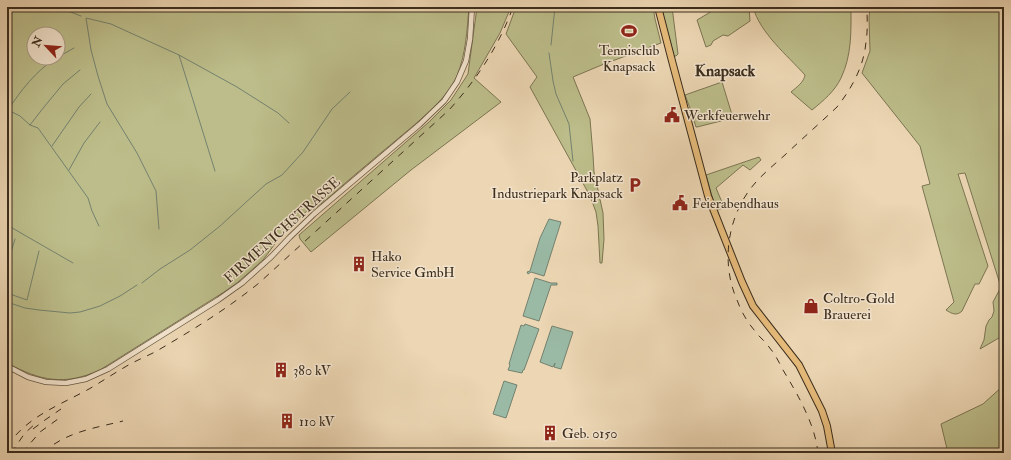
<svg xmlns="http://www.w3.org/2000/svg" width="1011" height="460" viewBox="0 0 1011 460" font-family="'IM FELL Double Pica',serif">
  <rect width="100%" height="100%" fill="#ecd6b3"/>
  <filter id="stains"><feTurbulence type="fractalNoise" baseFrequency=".005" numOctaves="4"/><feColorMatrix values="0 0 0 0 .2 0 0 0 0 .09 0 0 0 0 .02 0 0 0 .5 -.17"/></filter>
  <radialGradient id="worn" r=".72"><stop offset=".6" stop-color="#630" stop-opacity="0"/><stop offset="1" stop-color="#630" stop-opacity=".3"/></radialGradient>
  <path fill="#bcbd8a" stroke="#7c7553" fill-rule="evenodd" d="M7,7H469C467,31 466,53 457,76C445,102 416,123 394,142C371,161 347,181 325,201L312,210L323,201L326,197L322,192L319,197L320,199L283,233L263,260L237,283L224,292L100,370C64,386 41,381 7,363ZM34,34H58V58H34Z
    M477,7H511L500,33L474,78L501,102L411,170L311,252L300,239L299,235L429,122L451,100L468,74Z
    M516,7H653L655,19L661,43L604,64L573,77L590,119L593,155L594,172L603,213L604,239L602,263H600L598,226L596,212L590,196L530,87L537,77L506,34Z
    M661,7H672L678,54L676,56H674Z
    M719,7H749L750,21L728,36L723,35L713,41L711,45L706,47L697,20Z
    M753,7H851C851,31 852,55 841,78C835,91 823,101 812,110L791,92C797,87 804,82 805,75C787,55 760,33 753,7Z
    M870,7H1004V335L980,349L984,340L986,326L989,320L992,317L994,311L993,302L1000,289V284L965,173L958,174L988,266L979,284H975L962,311C957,316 952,314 946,310L954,302L922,186L930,184L920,146L862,73L870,51L869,18Z
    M722,82L733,118L697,127H696L690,108L685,95Z
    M759,157L761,160L750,170L743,165L716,188L724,207L716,211L706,175Z
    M1004,385V453H948L941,424L983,404Z"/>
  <path fill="#9abaa6" stroke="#74826f" d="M549,219L561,222L544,276L531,272L528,274L527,272L530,271L540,238Z
    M535,278L551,283H557V285H551L539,321L523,316Z
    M525,324L539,329L524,370H523L522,373L508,370L510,365L509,364L521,325L524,326Z
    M552,326L573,332L561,369L554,367L555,363L553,367L540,362Z
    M504,381L517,385L506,418L493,414Z"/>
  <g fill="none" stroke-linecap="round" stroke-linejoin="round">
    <path stroke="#74826f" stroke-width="1" d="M51,7L68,11L81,16
      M551,45L555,7
      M549,53L553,81L556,94L569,124L573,161
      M179,55L215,171
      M58,57L74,48
      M56,58C36,71 21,90 8,110L20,116L30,125L38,128L88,198L92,211L99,226
      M30,125L44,107L63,84L80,70
      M52,146L79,107L91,94
      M69,170L84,143L100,122
      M7,225L73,263
      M159,229L156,191L137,153L107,104L98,76L91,50L86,18L111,24L179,55L237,87L278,113L289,123
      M7,266L15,239
      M142,283L160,269L190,250L220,226L266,184L282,175L303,152L332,109L350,92
      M7,293L27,300L39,251
      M7,302L25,308L39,310L70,313L80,312L100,306L120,296L137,285"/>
    <defs>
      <path id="minor" d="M7,366L28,377L46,382L66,383L86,379L108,369L218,300L242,283L271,257L290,237L314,214L419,125L444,101L457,82L466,61L470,39L472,7"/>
      <path id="major" d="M658,7L672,61L708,196L721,229L742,282L753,306L799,365L822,411L827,426L832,453"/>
    </defs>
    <use href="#minor" stroke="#675742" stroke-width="6"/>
    <use href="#major" stroke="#3b2d1c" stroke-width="8"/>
    <use href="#minor" stroke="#f3e4ce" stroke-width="4.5"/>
    <use href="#major" stroke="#e6bb7a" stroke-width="6"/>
    <path stroke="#3b2d1c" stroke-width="1" stroke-dasharray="7 7" stroke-linecap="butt" d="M33,429L45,420L61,409
      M7,446C28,416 58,406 89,389C101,382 113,374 125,367C135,361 145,357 155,352C191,331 227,309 259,283L449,110C477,79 499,46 513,7
      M11,453L25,433L35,424
      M22,453L40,432L58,419
      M43,453C65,432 95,428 123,421
      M818,453C815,424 798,395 783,370C779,362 775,354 769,347C765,341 759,337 755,331C747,322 741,311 737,300C721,264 727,219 751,188C761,175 774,165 786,154C803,138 820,123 837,107C852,88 864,66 866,42C868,30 867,19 867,7"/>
  </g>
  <defs>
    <symbol id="stadium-bare" viewBox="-9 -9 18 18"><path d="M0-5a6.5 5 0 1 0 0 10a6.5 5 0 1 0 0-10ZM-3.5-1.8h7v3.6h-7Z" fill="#8f2418" stroke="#f3e4ce" stroke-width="2.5" paint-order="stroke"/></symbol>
    <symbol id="civic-bare" viewBox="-9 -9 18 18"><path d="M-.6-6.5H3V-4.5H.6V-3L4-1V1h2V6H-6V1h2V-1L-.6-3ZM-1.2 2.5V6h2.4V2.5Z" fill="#8f2418" stroke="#f3e4ce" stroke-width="2.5" paint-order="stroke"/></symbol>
    <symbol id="parking-bare" viewBox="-9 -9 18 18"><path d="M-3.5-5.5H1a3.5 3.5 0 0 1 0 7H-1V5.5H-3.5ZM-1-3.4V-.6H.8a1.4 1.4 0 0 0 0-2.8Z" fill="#8f2418" stroke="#f3e4ce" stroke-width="2.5" paint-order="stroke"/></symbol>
    <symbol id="building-bare" viewBox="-9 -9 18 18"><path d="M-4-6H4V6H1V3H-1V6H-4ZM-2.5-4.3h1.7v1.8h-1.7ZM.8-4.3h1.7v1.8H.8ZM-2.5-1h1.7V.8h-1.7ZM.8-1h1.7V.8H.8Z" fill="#8f2418" stroke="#f3e4ce" stroke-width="2.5" paint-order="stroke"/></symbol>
    <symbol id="shop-bare" viewBox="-9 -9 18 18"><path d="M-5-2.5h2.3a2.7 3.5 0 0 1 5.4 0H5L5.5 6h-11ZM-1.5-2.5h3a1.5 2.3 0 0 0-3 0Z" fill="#8f2418" stroke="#f3e4ce" stroke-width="2.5" paint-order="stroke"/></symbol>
  </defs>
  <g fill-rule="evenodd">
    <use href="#stadium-bare" x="618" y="20" width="22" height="22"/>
    <use href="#civic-bare" x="661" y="104" width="22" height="22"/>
    <use href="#parking-bare" x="624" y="174" width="22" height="22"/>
    <use href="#civic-bare" x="669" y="192" width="22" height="22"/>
    <use href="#building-bare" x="348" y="253" width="22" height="22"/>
    <use href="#shop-bare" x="800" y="295" width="22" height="22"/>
    <use href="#building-bare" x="270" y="359" width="22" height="22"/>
    <use href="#building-bare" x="276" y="410" width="22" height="22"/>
    <use href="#building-bare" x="539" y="422" width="22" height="22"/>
  </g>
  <g text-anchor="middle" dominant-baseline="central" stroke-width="3" stroke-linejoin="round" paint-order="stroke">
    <g font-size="14" fill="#3b2d1c" stroke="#f3e4ce" text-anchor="start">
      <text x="629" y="50" text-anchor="middle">Tennisclub<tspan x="629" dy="16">Knapsack</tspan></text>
      <text x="684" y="115">Werkfeuerwehr</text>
      <text x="623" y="177" text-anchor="end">Parkplatz<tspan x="623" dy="16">Industriepark Knapsack</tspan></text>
      <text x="692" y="203">Feierabendhaus</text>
      <text x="371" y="256">Hako<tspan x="371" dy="16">Service GmbH</tspan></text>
      <text x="823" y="298">Coltro-Gold<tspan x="823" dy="16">Brauerei</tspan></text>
      <text x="293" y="370">380 kV</text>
      <text x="299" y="421">110 kV</text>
      <text x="562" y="433">Geb. 0150</text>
    </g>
    <g font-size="14" fill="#3b2d1c" stroke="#f3e4ce">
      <text transform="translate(282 230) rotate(-42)">FIRMENICHSTRASSE</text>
    </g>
    <g font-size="16" font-weight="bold" fill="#3b2d1c" stroke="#f3e4ce">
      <text x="725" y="71">Knapsack</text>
    </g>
  </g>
  <rect width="1011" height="460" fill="none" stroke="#ecd6b3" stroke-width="24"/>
  <rect x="8" y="8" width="995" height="444" fill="none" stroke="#3b2d1c" stroke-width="2"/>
  <rect x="12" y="12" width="987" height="436" fill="none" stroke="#3b2d1c"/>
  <g transform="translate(46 46) rotate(296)"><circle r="19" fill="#f3e4ce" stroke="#a99b87"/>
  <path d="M0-3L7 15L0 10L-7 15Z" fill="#8f2418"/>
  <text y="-6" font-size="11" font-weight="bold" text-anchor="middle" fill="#3b2d1c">N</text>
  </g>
  <rect width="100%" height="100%" filter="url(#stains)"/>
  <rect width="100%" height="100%" fill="url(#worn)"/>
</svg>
